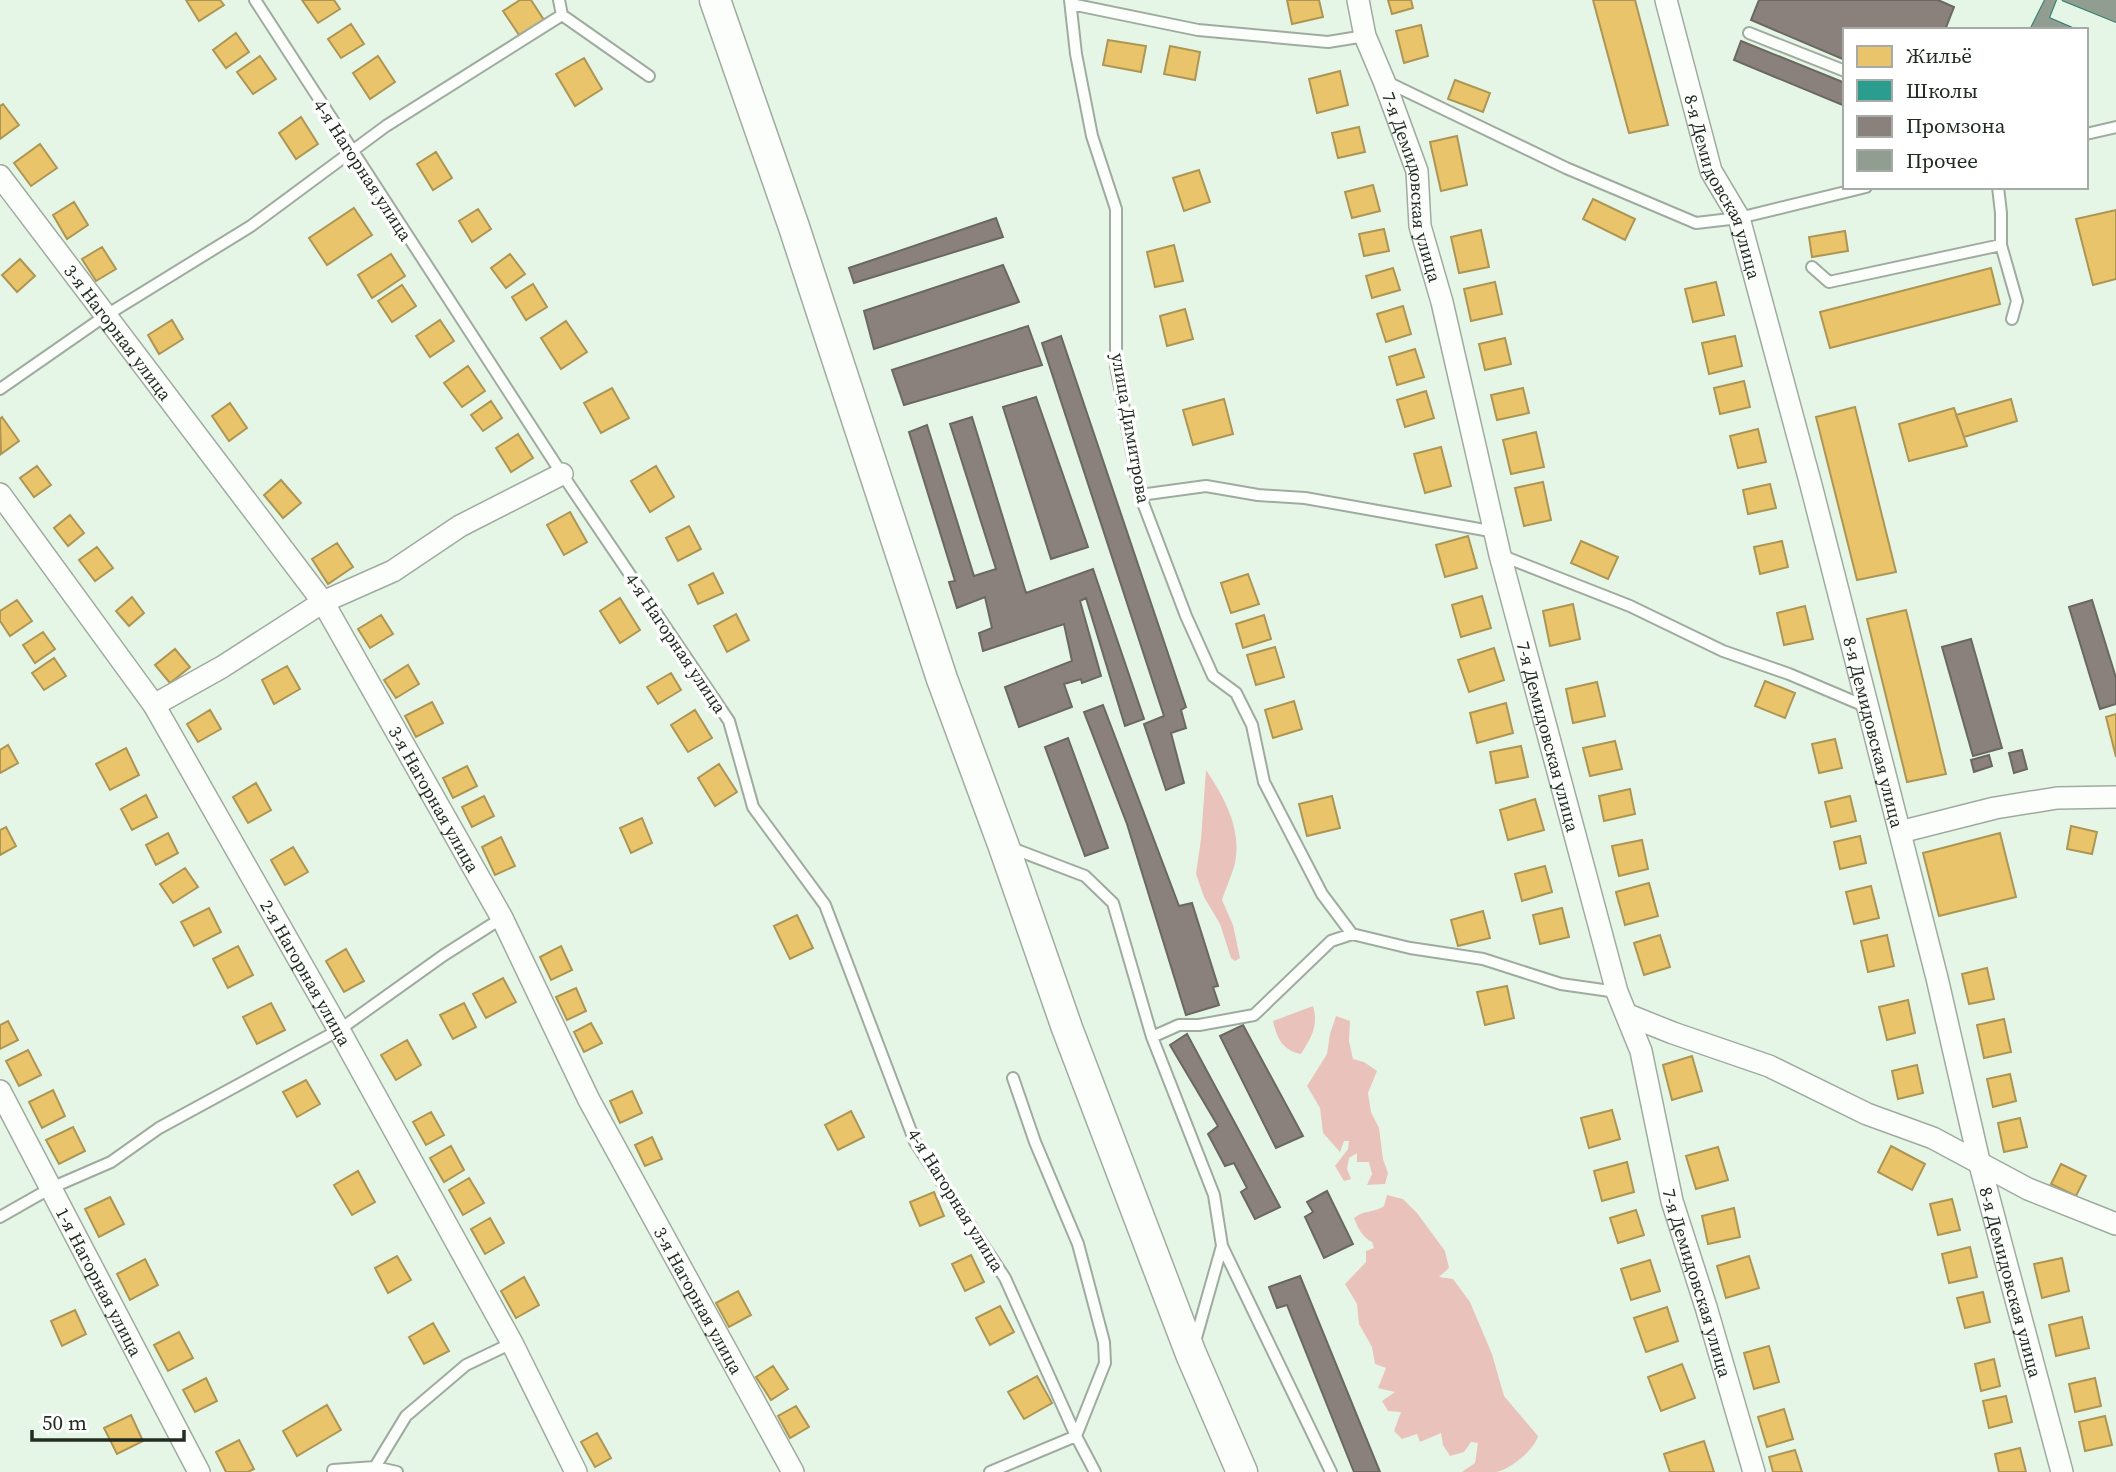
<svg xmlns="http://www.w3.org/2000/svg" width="2116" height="1472" viewBox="0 0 2116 1472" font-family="'Source Serif 4',serif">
  <rect width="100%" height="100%" fill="#e6f6e6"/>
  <path fill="#e9c3bb" d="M1206,770C1224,797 1242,828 1235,863C1232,875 1226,888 1222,900L1233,925L1240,958L1235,961L1231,958L1220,924L1204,897L1196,874L1201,839Z
    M1313,1006C1319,1026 1311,1038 1301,1054C1282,1050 1277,1038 1273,1021Z
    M1336,1016L1350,1021L1349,1041L1353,1059L1364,1062L1377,1071L1368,1093L1371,1112L1379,1128L1383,1159L1388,1173L1385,1184L1367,1185L1372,1174L1369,1162H1357V1153L1349,1158L1347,1169L1351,1179L1344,1181L1335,1166L1348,1149L1349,1141H1344L1340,1152L1323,1133L1320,1108L1307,1086L1327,1054L1330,1034Z
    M1387,1195L1403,1199L1417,1213L1445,1251L1449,1268L1439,1277L1453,1279L1470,1302L1492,1354L1504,1396L1538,1436C1534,1450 1511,1469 1496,1472C1486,1472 1472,1472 1462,1472L1475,1463L1478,1443L1471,1442L1464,1452L1450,1456L1443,1445L1441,1433L1420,1442L1417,1434L1402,1439L1394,1431L1401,1412L1388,1411L1382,1401L1395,1392L1378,1388L1386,1368L1375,1364L1372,1347L1359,1324L1357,1304L1345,1284L1366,1262V1251L1374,1248L1372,1242C1362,1237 1358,1228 1354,1218C1363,1210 1374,1213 1384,1206Z"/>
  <path fill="#e9c46a" stroke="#ad9654" stroke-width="2" d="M186,0H220L224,5L199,21Z
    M302,0H334L340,9L318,23Z
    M520,0H531L544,20L519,35L503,11Z
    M1287,0H1319L1323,17L1292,24Z
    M1388,0H1411L1413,8L1392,14Z
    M1593,0H1635L1668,125L1629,133Z
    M351,24L364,44L341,58L328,39Z
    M1421,25L1428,56L1404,63L1396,31Z
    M236,33L249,52L226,68L213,50Z
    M1108,40L1146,46L1141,72L1103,65Z
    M1170,46L1200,52L1195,80L1164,74Z
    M260,56L276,79L253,94L237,72Z
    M378,56L395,82L370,99L353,73Z
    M584,58L602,89L575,106L556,74Z
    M1340,71L1348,105L1317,113L1309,79Z
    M1455,80L1490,93L1483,112L1448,99Z
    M3,104L19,125L0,139V106Z
    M301,117L318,144L296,159L279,133Z
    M1359,127L1365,152L1338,158L1332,133Z
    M1457,136L1467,185L1441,191L1430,142Z
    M40,144L57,168L31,186L14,163Z
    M436,152L452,178L433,190L417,164Z
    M1199,170L1210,202L1184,211L1173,178Z
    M1373,185L1380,211L1352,218L1345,192Z
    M1593,199L1635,219L1625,240L1583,219Z
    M74,202L88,225L67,239L53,215Z
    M354,208L372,235L327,265L309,238Z
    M478,209L491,229L472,242L459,221Z
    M2116,210V279L2093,285L2076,219Z
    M1384,229L1389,251L1364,256L1359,234Z
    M1481,230L1489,267L1459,273L1451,237Z
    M1845,231L1848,251L1812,257L1809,237Z
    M1174,245L1183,281L1155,287L1147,252Z
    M102,247L116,269L96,281L82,259Z
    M391,254L405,276L372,298L358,275Z
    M510,254L525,274L506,288L491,268Z
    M20,259L35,276L17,292L2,275Z
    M1393,268L1400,290L1372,298L1366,276Z
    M1991,268L2000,304L1830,348L1820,312Z
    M1495,282L1502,314L1471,321L1464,289Z
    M1716,282L1724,315L1693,322L1685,289Z
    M533,284L547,307L526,320L512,297Z
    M402,285L416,306L392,322L378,301Z
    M1403,306L1411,334L1386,342L1377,314Z
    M1185,309L1193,339L1167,346L1160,316Z
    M172,320L183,339L159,354L148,335Z
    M440,320L454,341L430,357L416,336Z
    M566,321L587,352L561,369L541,338Z
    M1735,336L1742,366L1709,374L1702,343Z
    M1505,338L1511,364L1485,370L1479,344Z
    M1415,349L1424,377L1397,385L1389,357Z
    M468,366L485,391L462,407L444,383Z
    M1744,381L1750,407L1720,414L1714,388Z
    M612,388L629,418L601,433L584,403Z
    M1523,388L1529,413L1497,420L1491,395Z
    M1426,391L1434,418L1405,427L1397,400Z
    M1224,399L1233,434L1193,445L1183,410Z
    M2011,399L2017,421L1964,437L1956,415Z
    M491,401L502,418L483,431L471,415Z
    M230,403L247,428L229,441L212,416Z
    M1855,407L1896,572L1857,580L1816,417Z
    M1954,408L1967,446L1909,461L1899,424Z
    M2,417L19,441L1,454L0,419Z
    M1758,429L1766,462L1738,468L1730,436Z
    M1536,432L1544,467L1511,474L1503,440Z
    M518,434L533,458L511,472L496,448Z
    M1441,447L1451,486L1425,493L1414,454Z
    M37,466L51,485L34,497L20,478Z
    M656,466L674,497L650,512L631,481Z
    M281,480L301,503L283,518L264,495Z
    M1543,482L1551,520L1524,526L1515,488Z
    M1770,484L1776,508L1748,514L1743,490Z
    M570,512L587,542L564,555L547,525Z
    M70,515L84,533L68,546L54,528Z
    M689,526L701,549L678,561L666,538Z
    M1468,536L1477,568L1445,577L1436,545Z
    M1581,541L1618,557L1608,579L1571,563Z
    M1782,541L1788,567L1760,574L1754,547Z
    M337,543L353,567L328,584L312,559Z
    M97,547L113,568L95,581L79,560Z
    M713,573L723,593L698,604L689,585Z
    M1248,574L1259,604L1231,613L1221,583Z
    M1482,596L1491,628L1461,637L1452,605Z
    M132,597L144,613L129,626L116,611Z
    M620,598L640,630L620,643L600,611Z
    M17,600L32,621L10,636L0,621V611Z
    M1573,604L1580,639L1550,646L1543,611Z
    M1805,606L1813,639L1784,645L1777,613Z
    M1906,610L1946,774L1907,782L1867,619Z
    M736,614L749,640L727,652L714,626Z
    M381,615L393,634L370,648L358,629Z
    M1264,615L1271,639L1243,648L1236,624Z
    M43,632L55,649L35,663L23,645Z
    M1275,647L1284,677L1256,685L1247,655Z
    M1494,648L1504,680L1469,692L1458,660Z
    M175,649L190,667L170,683L155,665Z
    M54,658L66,676L44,690L32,673Z
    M408,665L419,684L396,698L384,680Z
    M287,666L300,689L274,704L262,680Z
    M671,673L681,690L658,704L647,687Z
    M1765,681L1795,693L1785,718L1755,706Z
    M1597,682L1605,716L1573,723L1566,689Z
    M1294,701L1302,729L1273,738L1265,710Z
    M432,702L443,723L416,737L405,716Z
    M1506,703L1513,733L1477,743L1470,713Z
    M210,710L221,729L198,742L187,724Z
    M695,710L712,738L688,752L671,725Z
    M2116,714V757L2106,717Z
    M1835,739L1842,768L1819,773L1812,744Z
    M1615,741L1622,769L1590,776L1583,748Z
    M8,745L18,763L0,773V750Z
    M1521,746L1528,777L1496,783L1490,752Z
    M126,748L139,775L110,790L96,764Z
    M719,764L737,792L715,806L698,778Z
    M467,766L477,786L453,798L443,778Z
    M256,783L271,810L248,823L233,797Z
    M1630,789L1635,814L1604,821L1599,796Z
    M146,795L157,817L132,830L121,809Z
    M484,796L494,816L472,827L462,807Z
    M1332,796L1340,828L1307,836L1299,804Z
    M1850,796L1856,821L1831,827L1825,802Z
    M1535,799L1544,830L1508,840L1500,810Z
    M642,818L652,843L631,853L620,828Z
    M2071,826L2097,832L2092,854L2067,849Z
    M6,827L16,846L0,855V830Z
    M168,833L178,853L156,865L146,845Z
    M2000,833L2016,897L1939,916L1923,853Z
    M1860,836L1866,863L1840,869L1834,842Z
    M501,837L515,866L495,875L482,847Z
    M1642,840L1648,869L1619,876L1612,846Z
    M293,847L308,872L285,885L271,860Z
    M1545,866L1552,892L1522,901L1515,874Z
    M185,868L198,887L173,903L160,884Z
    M1649,883L1658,916L1625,925L1616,892Z
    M1871,886L1879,918L1854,924L1846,892Z
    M209,908L221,932L194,946L181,922Z
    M1562,908L1569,937L1540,944L1533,915Z
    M1483,911L1490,938L1458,946L1451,920Z
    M797,915L813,948L790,959L774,926Z
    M1660,935L1670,967L1644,975L1634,943Z
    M1887,935L1894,966L1868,972L1861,941Z
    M238,946L253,975L228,988L213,959Z
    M561,946L572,970L551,980L540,957Z
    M346,949L364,981L344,992L326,961Z
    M1987,968L1994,999L1969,1004L1962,974Z
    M503,978L516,1002L486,1018L473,994Z
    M1507,986L1514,1018L1485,1025L1477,992Z
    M576,988L586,1011L567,1020L556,997Z
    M1908,1000L1915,1033L1887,1040L1879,1007Z
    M271,1003L285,1030L257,1044L243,1017Z
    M464,1003L476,1027L453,1039L440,1015Z
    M2004,1019L2011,1052L1984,1058L1977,1025Z
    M8,1021L18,1040L0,1049V1025Z
    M591,1023L602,1043L584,1052L574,1032Z
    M407,1040L421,1065L396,1080L381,1055Z
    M28,1050L41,1075L19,1086L6,1061Z
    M1692,1056L1702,1091L1672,1100L1663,1065Z
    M1917,1065L1923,1093L1898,1099L1892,1071Z
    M2010,1074L2016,1101L1993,1107L1987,1079Z
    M306,1080L320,1104L297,1117L283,1092Z
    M53,1090L65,1116L42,1128L29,1102Z
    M632,1091L642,1113L620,1123L610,1101Z
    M1612,1110L1620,1139L1589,1148L1581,1118Z
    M851,1111L864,1137L838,1150L825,1125Z
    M431,1112L444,1135L426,1145L413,1122Z
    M2020,1118L2027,1147L2004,1152L1998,1123Z
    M73,1127L85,1151L59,1164L46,1140Z
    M652,1137L662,1159L645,1166L635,1145Z
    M451,1146L464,1170L444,1182L430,1158Z
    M1891,1146L1925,1164L1912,1190L1878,1172Z
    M1718,1147L1728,1180L1696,1189L1686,1156Z
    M1627,1162L1634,1192L1602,1201L1594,1171Z
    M2061,1164L2086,1176L2076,1196L2051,1184Z
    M358,1171L375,1202L352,1215L334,1185Z
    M469,1178L484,1203L463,1215L449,1190Z
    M934,1192L944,1216L920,1226L910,1202Z
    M110,1197L124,1224L99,1237L85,1209Z
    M1952,1199L1960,1230L1938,1235L1930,1204Z
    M1734,1208L1740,1237L1708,1244L1702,1216Z
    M1636,1210L1644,1235L1618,1243L1610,1218Z
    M490,1218L504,1243L485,1254L471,1229Z
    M1970,1247L1977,1277L1949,1283L1942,1254Z
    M971,1255L984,1282L965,1291L952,1264Z
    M397,1256L411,1280L388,1293L375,1268Z
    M1749,1256L1759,1288L1726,1298L1717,1266Z
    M2062,1258L2069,1291L2042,1298L2034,1264Z
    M145,1259L158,1285L130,1300L117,1274Z
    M1650,1260L1660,1291L1631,1300L1621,1269Z
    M524,1277L539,1305L516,1318L501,1291Z
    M738,1291L751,1315L729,1327L716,1303Z
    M1983,1292L1990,1322L1965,1328L1957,1298Z
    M1000,1306L1014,1332L990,1345L976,1318Z
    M1667,1307L1678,1341L1646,1352L1634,1318Z
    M75,1310L86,1334L62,1346L51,1321Z
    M2082,1317L2089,1348L2056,1356L2049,1325Z
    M433,1323L449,1351L424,1364L409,1337Z
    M179,1332L193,1358L168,1371L154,1345Z
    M1769,1346L1779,1382L1754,1389L1744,1353Z
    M1994,1359L2000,1386L1981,1391L1975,1364Z
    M1682,1364L1695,1398L1661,1411L1648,1377Z
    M773,1366L788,1389L771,1400L756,1377Z
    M1037,1376L1052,1403L1024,1419L1008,1392Z
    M206,1378L217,1401L195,1412L183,1390Z
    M2095,1378L2101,1406L2075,1412L2069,1384Z
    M2006,1396L2012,1422L1989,1428L1983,1401Z
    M327,1405L341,1430L297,1456L283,1431Z
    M796,1406L809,1427L790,1438L778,1416Z
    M1784,1409L1793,1439L1767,1447L1758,1417Z
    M131,1415L143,1441L117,1454L104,1428Z
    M2105,1416L2112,1445L2085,1451L2079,1422Z
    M597,1433L611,1458L595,1467L581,1442Z
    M239,1440L254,1469L248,1472H226L216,1452Z
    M1704,1441L1714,1472H1670L1664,1454Z
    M2020,1448L2026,1472H1999L1995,1454Z
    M1795,1450L1802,1472H1773L1769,1457Z"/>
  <path fill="#2a9d8f" stroke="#287b6e" stroke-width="2" d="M2045,0H2056L2049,18L2077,30H2030Z
    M2062,0H2116V22Z"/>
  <path fill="#8a817c" stroke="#6b6861" stroke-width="2" d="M1759,0H1938L1954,7L1945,30H1845V60L1751,20Z
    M1741,41L1845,83V106L1734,60Z
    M996,218L1003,237L854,283L849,268Z
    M1003,265L1019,302L874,349L864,311Z
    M1028,326L1042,365L904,405L892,370Z
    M1061,336L1186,707L1181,710L1186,728L1171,733L1184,783L1166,790L1144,724L1164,716L1042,343Z
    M1036,397L1088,547L1051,559L1003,407Z
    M972,417L1026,593L1093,569L1144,719L1125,726L1086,598L1080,601L1101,676L1082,683L1081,679L1064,684L1072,707L1019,727L1005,687L1072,661L1064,624L983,651L979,633L992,628L985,597L957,608L949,582L955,581L909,432L927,425L974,576L996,569L950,424Z
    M2092,600L2116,678V704L2100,709L2069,607Z
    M1971,639L2002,748L1973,756L1942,647Z
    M1103,705L1179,906L1192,903L1218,986L1213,987L1219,1005L1186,1015L1127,824L1084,712Z
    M1068,738L1108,848L1085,856L1045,747Z
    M2022,750L2027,769L2014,773L2009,753Z
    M1989,755L1992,766L1974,772L1971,760Z
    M1243,1025L1303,1136L1276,1148L1220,1036Z
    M1187,1034L1280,1207L1255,1219L1241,1192L1247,1188L1234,1163L1225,1166L1208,1134L1218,1126L1170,1045Z
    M1327,1191L1353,1244L1324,1258L1305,1217L1313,1212L1307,1202Z
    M1300,1276L1380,1472H1354L1287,1305L1277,1308L1269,1287Z"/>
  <path fill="#919d91" d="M2045,0H2056L2049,18L2077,30H2030Z
    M2062,0H2116V22Z"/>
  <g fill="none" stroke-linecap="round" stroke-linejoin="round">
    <defs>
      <path id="lane" d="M255,0L562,474L729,721L753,807L825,905L915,1142L1005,1278L1076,1436L1095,1472
        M559,0L562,15
        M1070,0L1076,54L1092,136L1116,209V366L1140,495L1186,616L1213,676L1236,693L1252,725L1264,782L1322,894L1352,934
        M1071,4L1198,30L1328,42L1365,36
        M1749,33L1845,71
        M1385,81L1566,168L1696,223L1739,218L1866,187
        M2086,134L2116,127
        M1998,187L2001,213V245L2017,301L2012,319
        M1812,267L1829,282L2001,245
        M0,389L105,316L251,226L386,126L562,15L649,76
        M1140,495L1206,486L1258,495L1305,498L1496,532
        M1500,555L1630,606L1723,651L1789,674L1867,707
        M1009,847L1085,876L1113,903L1152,1037
        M0,1217L51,1188L111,1162L159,1128L339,1030L444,955L502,918
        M1222,1246L1331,1472
        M1194,1345L1222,1246L1214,1195L1152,1037L1179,1025H1199L1254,1015L1331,941L1352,934L1410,948L1483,959L1561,984L1617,992
        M375,1467L397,1472
        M333,1472V1470L375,1467L406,1416L466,1365L512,1343
        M990,1472L1076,1436L1105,1363L1104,1342L1078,1244L1035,1142L1013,1078"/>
      <g id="street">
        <path id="s1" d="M1358,0L1365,36L1384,81L1417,171L1420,226L1442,302L1500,555L1617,992L1641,1051L1672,1201L1706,1307L1754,1472"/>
        <path id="s2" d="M1666,0L1711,171L1739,218L1811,485L1937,978L1979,1161L2062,1472"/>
        <path id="s3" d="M0,176L323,602L502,918L589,1100L793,1472"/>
        <path id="s4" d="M0,494L154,705L339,1030L512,1343L576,1472"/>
        <path d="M154,705L222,667L323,602L393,571L460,526L562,474"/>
        <path d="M1900,832L1995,808L2057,798L2116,797"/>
        <path d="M1628,1015L1673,1033L1769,1066L1867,1114L1933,1138L2028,1189L2116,1224"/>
        <path id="s5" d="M0,1091L199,1472"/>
      </g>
      <path id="secondary" d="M715,0L794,227L942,679L1003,844L1067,1028L1191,1354L1242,1472"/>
    </defs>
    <use href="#lane" stroke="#a0aba0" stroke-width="14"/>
    <use href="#street" stroke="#a0aba0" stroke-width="24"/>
    <use href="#secondary" stroke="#a0aba0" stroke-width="33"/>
    <use href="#lane" stroke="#fbfefb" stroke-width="10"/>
    <use href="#street" stroke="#fbfefb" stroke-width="21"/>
    <use href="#secondary" stroke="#fbfefb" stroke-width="30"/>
  </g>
  <g text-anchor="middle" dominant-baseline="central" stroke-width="7" stroke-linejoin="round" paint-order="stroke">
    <g font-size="18" fill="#222c22" stroke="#fff">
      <text transform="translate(363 170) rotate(57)">4-я Нагорная улица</text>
      <text stroke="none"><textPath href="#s2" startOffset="196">8-я Демидовская улица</textPath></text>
      <text stroke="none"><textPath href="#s1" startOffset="196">7-я Демидовская улица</textPath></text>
      <text stroke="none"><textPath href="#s3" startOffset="196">3-я Нагорная улица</textPath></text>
      <text transform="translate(1131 428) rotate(80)">улица Димитрова</text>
      <text transform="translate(676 643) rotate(56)">4-я Нагорная улица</text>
      <text stroke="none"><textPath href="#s2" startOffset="763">8-я Демидовская улица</textPath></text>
      <text stroke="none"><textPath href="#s1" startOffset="763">7-я Демидовская улица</textPath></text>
      <text stroke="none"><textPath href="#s3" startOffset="761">3-я Нагорная улица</textPath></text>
      <text stroke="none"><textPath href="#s4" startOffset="569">2-я Нагорная улица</textPath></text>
      <text transform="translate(956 1200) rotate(58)">4-я Нагорная улица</text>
      <text stroke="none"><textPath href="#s5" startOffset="215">1-я Нагорная улица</textPath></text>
      <text stroke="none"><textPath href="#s2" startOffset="1330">8-я Демидовская улица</textPath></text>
      <text stroke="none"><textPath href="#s1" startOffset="1330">7-я Демидовская улица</textPath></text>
      <text stroke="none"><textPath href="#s3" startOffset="1328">3-я Нагорная улица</textPath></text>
    </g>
  </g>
  <rect x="1843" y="28" width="245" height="161" fill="#ffffff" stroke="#a7aba7" stroke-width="2"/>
  <rect x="1857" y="46" width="35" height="21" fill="#e9c46a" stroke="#a7aba7" stroke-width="2"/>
  <text x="1906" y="63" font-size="21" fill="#222c22">Жильё</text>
  <rect x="1857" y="80" width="35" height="21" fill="#2a9d8f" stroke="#a7aba7" stroke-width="2"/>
  <text x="1906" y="98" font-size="21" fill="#222c22">Школы</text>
  <rect x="1857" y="116" width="35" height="21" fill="#8a817c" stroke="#a7aba7" stroke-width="2"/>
  <text x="1906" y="133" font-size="21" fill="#222c22">Промзона</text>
  <rect x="1857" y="150" width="35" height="21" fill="#919d91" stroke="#a7aba7" stroke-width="2"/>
  <text x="1906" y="168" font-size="21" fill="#222c22">Прочее</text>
  <path d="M32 1430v10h152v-10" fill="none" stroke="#222c22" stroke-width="3.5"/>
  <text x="42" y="1430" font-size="21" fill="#222c22" stroke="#ffffff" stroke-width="5" paint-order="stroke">50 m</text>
</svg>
